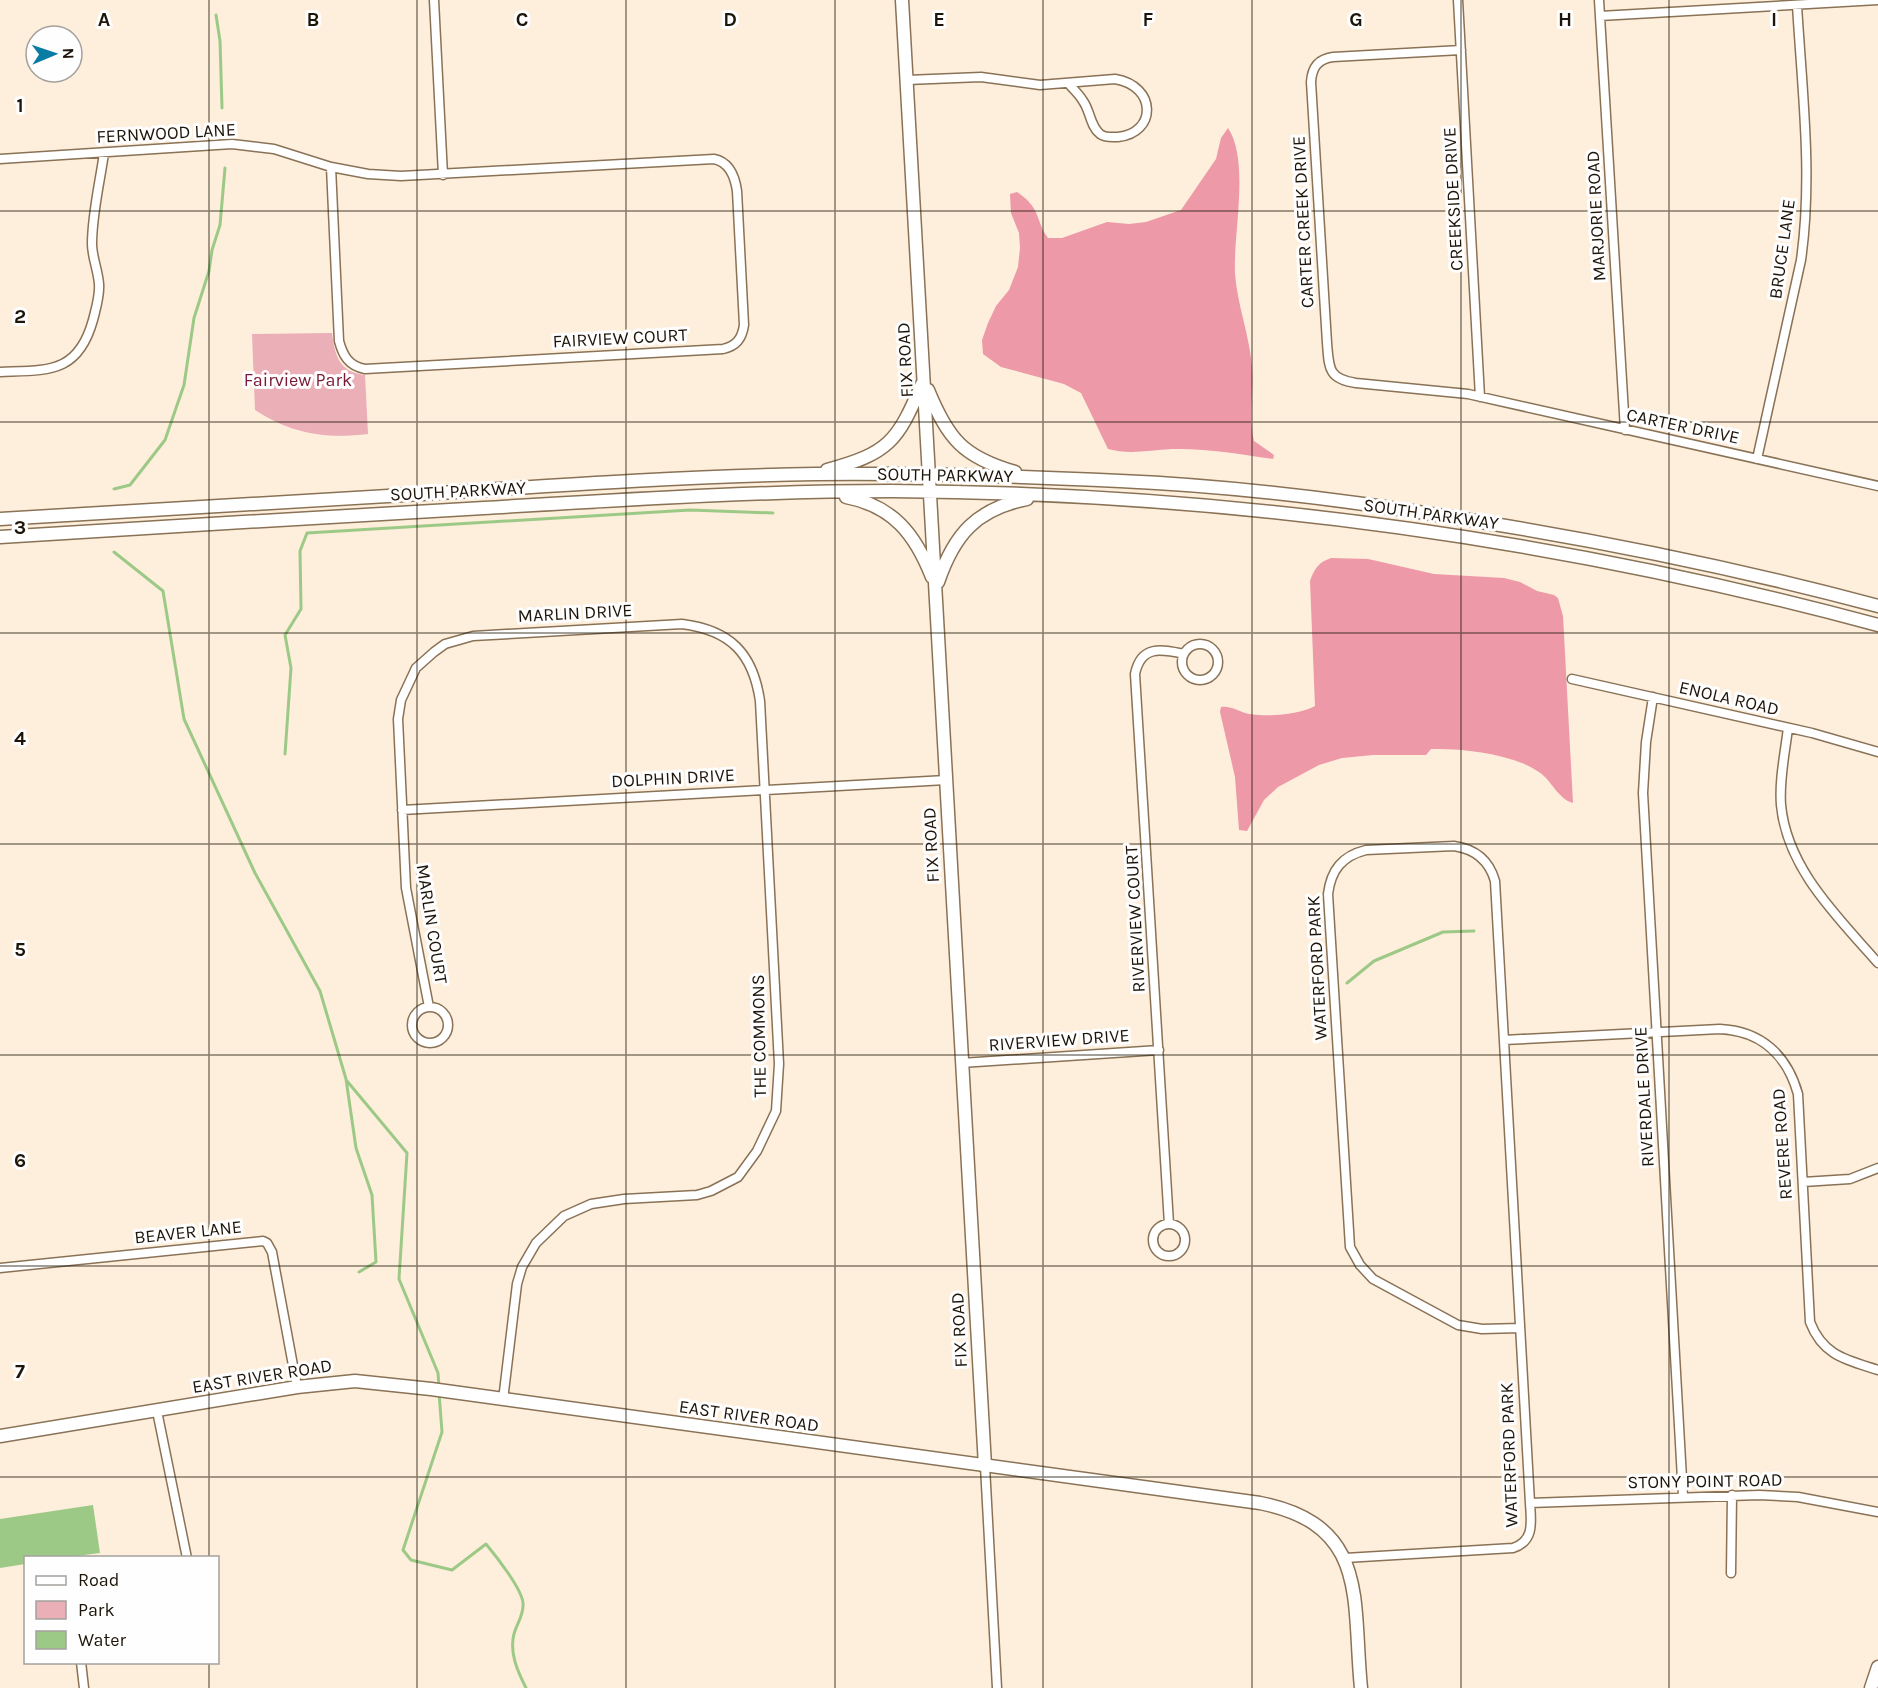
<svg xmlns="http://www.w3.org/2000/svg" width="1878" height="1688" viewBox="0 0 1878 1688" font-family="Karla,sans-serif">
  <rect width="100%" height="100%" fill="#feeedc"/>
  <path fill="#ebafb8" d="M332,333C335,356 339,372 365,375L368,434C325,439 292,434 255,410L252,334Z"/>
  <path fill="#ed99a7" d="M1228,128C1250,161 1233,234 1235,273C1237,305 1250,336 1252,368C1254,392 1248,418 1254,441L1274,455L1273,459C1240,454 1206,448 1172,449C1150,450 1129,455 1108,449L1081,393L1064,384L1001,367L983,354L982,340L988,323L996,306L1009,290L1018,267L1020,248L1019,233L1011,213L1010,194L1017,192C1021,195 1026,198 1029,202C1039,212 1039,227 1048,238H1062L1107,222L1129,224L1146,222L1181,210L1216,159L1221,138Z
    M1331,558L1368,559L1434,574L1504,578L1520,582L1537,591L1554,595L1558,598L1563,616L1573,803C1558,799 1552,781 1539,772C1513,754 1463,748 1431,749L1426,755H1373L1342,758L1319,765L1278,787L1264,800L1247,831L1239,830L1235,777L1220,712L1221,707C1230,705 1240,712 1249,714C1269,717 1298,715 1315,706L1310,581C1314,569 1319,562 1331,558Z"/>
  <path fill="#9dc987" d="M93,1505L100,1553L69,1557L26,1558L25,1564L0,1568V1519Z"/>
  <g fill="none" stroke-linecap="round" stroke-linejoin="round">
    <path stroke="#9dc987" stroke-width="3" d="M216,15L220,41L222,108
      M114,489L130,485L165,440L184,385L194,318L209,271L212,250L220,225L225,168
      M114,552L163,591L184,719L255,873L320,991L346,1079L356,1148L372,1195L376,1262L359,1272
      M285,754L291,668L285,635L301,609L300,551L307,533L690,510L773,513
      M1347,983L1374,961L1443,932L1474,931
      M347,1081L407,1153L399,1279L438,1373L439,1387
      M439,1393L442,1432L403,1550L411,1560L452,1570L486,1544C496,1556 522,1589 523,1603C524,1615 517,1623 514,1634C509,1653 518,1672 526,1688"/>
    <defs>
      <path id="street" d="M434,0L443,175
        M1458,0L1480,397
        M1599,0L1625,430
        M1600,16L1878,0
        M1461,50L1333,57C1318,59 1312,67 1311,82L1327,343C1329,368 1328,379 1356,383L1468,394L1878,486
        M907,80L981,77L1040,85L1115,79C1157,86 1157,133 1118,137C1112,137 1105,138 1100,134C1090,126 1090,110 1083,101C1079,94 1073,89 1068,83
        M0,159L232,144L274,149L331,167
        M714,159C729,162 735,177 737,191L744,325C742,339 736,346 723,349L365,369C349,366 343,356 339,341L331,167L368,174L401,176Z
        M0,372C48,370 78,374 93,320C96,308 100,296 99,284C98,270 92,257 92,244C92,214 100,182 104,153
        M1757,459L1801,260C1813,176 1802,90 1797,5
        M1182 662a18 18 0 1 1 36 0a18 18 0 1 1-36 0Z
        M1572,679L1812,733L1878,752
        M1653,697L1646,742L1643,793L1683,1496
        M1788,728C1785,753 1779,780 1781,805C1787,869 1838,917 1878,963
        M402,810L946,780
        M429,1007L406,888L398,719L401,700L416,668L434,652L445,644L473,636L682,624C730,630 753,653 760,701L779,1064L776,1111L757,1151L738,1177L711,1191L697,1195L624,1199L591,1204L564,1216L536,1243L522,1267L517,1284L503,1400
        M412 1025a18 18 0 1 1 36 0a18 18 0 1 1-36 0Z
        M1504,1040L1720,1029C1761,1031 1787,1055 1798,1094L1810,1322C1823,1356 1847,1360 1878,1370
        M961,1063L1159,1050
        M1803,1182L1850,1179L1878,1168
        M1169,1224L1135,674C1141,645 1161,649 1184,654
        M1153 1240a16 16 0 1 1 32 0a16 16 0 1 1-32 0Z
        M0,1268L263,1241L267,1243L272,1252L297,1387
        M157,1411L187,1558
        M985,1466L997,1688
        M1530,1503L1759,1495L1798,1497L1878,1512
        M1345,1558L1513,1548C1535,1541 1531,1521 1530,1503L1495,881C1489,860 1475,849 1454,846L1366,850C1342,856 1331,870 1328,894L1350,1247L1360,1265L1373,1279L1458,1325L1482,1329L1520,1328
        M1731,1573L1732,1495
        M81,1662L84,1688"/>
      <path id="secondary" d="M902,0L985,1466
        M928,390C948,439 963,457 1015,472
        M827,470C889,453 897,442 922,384
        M846,497C893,506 915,534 932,577
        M0,519C152,510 304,501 455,492C575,484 696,476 816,474C917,473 1019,476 1120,481C1237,486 1354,501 1469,520C1607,542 1744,570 1878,606
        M0,537C161,527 323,517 484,508C620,500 756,491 892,491C1225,493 1556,538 1878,625
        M938,582C954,535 976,509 1027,499
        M0,1436L297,1387L355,1381L431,1389L1260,1503C1370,1525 1352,1600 1361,1688
        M1871,1688L1878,1667"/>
    </defs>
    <use href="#street" stroke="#897256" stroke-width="11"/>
    <use href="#secondary" stroke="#897256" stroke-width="15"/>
    <use href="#street" stroke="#fff" stroke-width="8"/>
    <use href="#secondary" stroke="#fff" stroke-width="12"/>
  </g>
  <path fill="none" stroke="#1e150a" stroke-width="1.5" stroke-opacity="0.55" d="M209,0V1558M417,0V1688M626,0V1688M835,0V1688M1043,0V1688M1252,0V1688M1461,0V1688M1669,0V1688M0,211H1878M0,422H1878M0,633H1878M0,844H1878M0,1055H1878M0,1266H1878M0,1477H1878M209,1662V1688"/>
  <g text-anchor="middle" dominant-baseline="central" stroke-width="6" stroke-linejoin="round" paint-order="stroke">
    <g font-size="18" fill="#1e150a" stroke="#fefefe">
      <text transform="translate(166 133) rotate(-3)">FERNWOOD LANE</text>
      <text transform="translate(1453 199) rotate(-93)">CREEKSIDE DRIVE</text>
      <text transform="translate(1596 216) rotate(-93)">MARJORIE ROAD</text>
      <text transform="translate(1303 222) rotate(-93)">CARTER CREEK DRIVE</text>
      <text transform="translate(1782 249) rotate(-82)">BRUCE LANE</text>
      <text transform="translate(620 338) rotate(-3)">FAIRVIEW COURT</text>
      <text transform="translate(905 360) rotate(-93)">FIX ROAD</text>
      <text transform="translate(1683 426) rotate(12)">CARTER DRIVE</text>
      <text transform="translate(945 475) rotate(1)">SOUTH PARKWAY</text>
      <text transform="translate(458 491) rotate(-3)">SOUTH PARKWAY</text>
      <text transform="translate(1431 514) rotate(8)">SOUTH PARKWAY</text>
      <text transform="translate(575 613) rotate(-3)">MARLIN DRIVE</text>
      <text transform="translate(1729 698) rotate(13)">ENOLA ROAD</text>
      <text transform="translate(673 778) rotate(-3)">DOLPHIN DRIVE</text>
      <text transform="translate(931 845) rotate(-93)">FIX ROAD</text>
      <text transform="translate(1135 919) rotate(-93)">RIVERVIEW COURT</text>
      <text transform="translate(432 924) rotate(81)">MARLIN COURT</text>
      <text transform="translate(1317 968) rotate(-93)">WATERFORD PARK</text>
      <text transform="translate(759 1036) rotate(-91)">THE COMMONS</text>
      <text transform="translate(1059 1040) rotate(-4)">RIVERVIEW DRIVE</text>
      <text transform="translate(1644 1097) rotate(-93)">RIVERDALE DRIVE</text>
      <text transform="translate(1782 1144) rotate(-94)">REVERE ROAD</text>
      <text transform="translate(188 1232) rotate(-6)">BEAVER LANE</text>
      <text transform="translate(959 1330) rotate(-93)">FIX ROAD</text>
      <text transform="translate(262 1376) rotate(-9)">EAST RIVER ROAD</text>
      <text transform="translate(749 1416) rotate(8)">EAST RIVER ROAD</text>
      <text transform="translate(1509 1455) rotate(-92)">WATERFORD PARK</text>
      <text transform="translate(1705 1481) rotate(-1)">STONY POINT ROAD</text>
    </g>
    <g font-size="18" fill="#7a1936" stroke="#fefefe">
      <text x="298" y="380">Fairview Park</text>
    </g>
  </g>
  <g font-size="20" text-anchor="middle" font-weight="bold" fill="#1e150a" stroke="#fefefe" stroke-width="6" stroke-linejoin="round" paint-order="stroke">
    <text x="104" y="26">A</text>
    <text x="313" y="26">B</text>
    <text x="522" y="26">C</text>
    <text x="730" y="26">D</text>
    <text x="939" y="26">E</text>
    <text x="1148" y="26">F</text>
    <text x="1356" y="26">G</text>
    <text x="1565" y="26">H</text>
    <text x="1774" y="26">I</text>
    <text x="20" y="112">1</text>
    <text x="20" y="323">2</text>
    <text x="20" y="534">3</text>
    <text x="20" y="745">4</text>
    <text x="20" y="956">5</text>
    <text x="20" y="1167">6</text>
    <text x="20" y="1378">7</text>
  </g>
  <rect x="24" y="1556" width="195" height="108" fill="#fefefe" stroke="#a4a19c" stroke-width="1.5"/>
  <rect x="36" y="1576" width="30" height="9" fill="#ffffff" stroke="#a4a19c" stroke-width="1.5"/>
  <text x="78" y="1586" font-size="18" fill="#1e150a">Road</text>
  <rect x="36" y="1601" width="30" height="18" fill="#ebafb8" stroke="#a4a19c" stroke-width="1.5"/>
  <text x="78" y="1616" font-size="18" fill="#1e150a">Park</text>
  <rect x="36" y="1631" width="30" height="18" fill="#9dc987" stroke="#a4a19c" stroke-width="1.5"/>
  <text x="78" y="1646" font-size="18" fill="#1e150a">Water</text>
  <g transform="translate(54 54) rotate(88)"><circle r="28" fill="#fefefe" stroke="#a4a19c" stroke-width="1.5"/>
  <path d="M0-4.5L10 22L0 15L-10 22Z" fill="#097ca4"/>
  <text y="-9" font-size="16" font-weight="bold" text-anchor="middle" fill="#1e150a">N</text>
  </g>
</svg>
